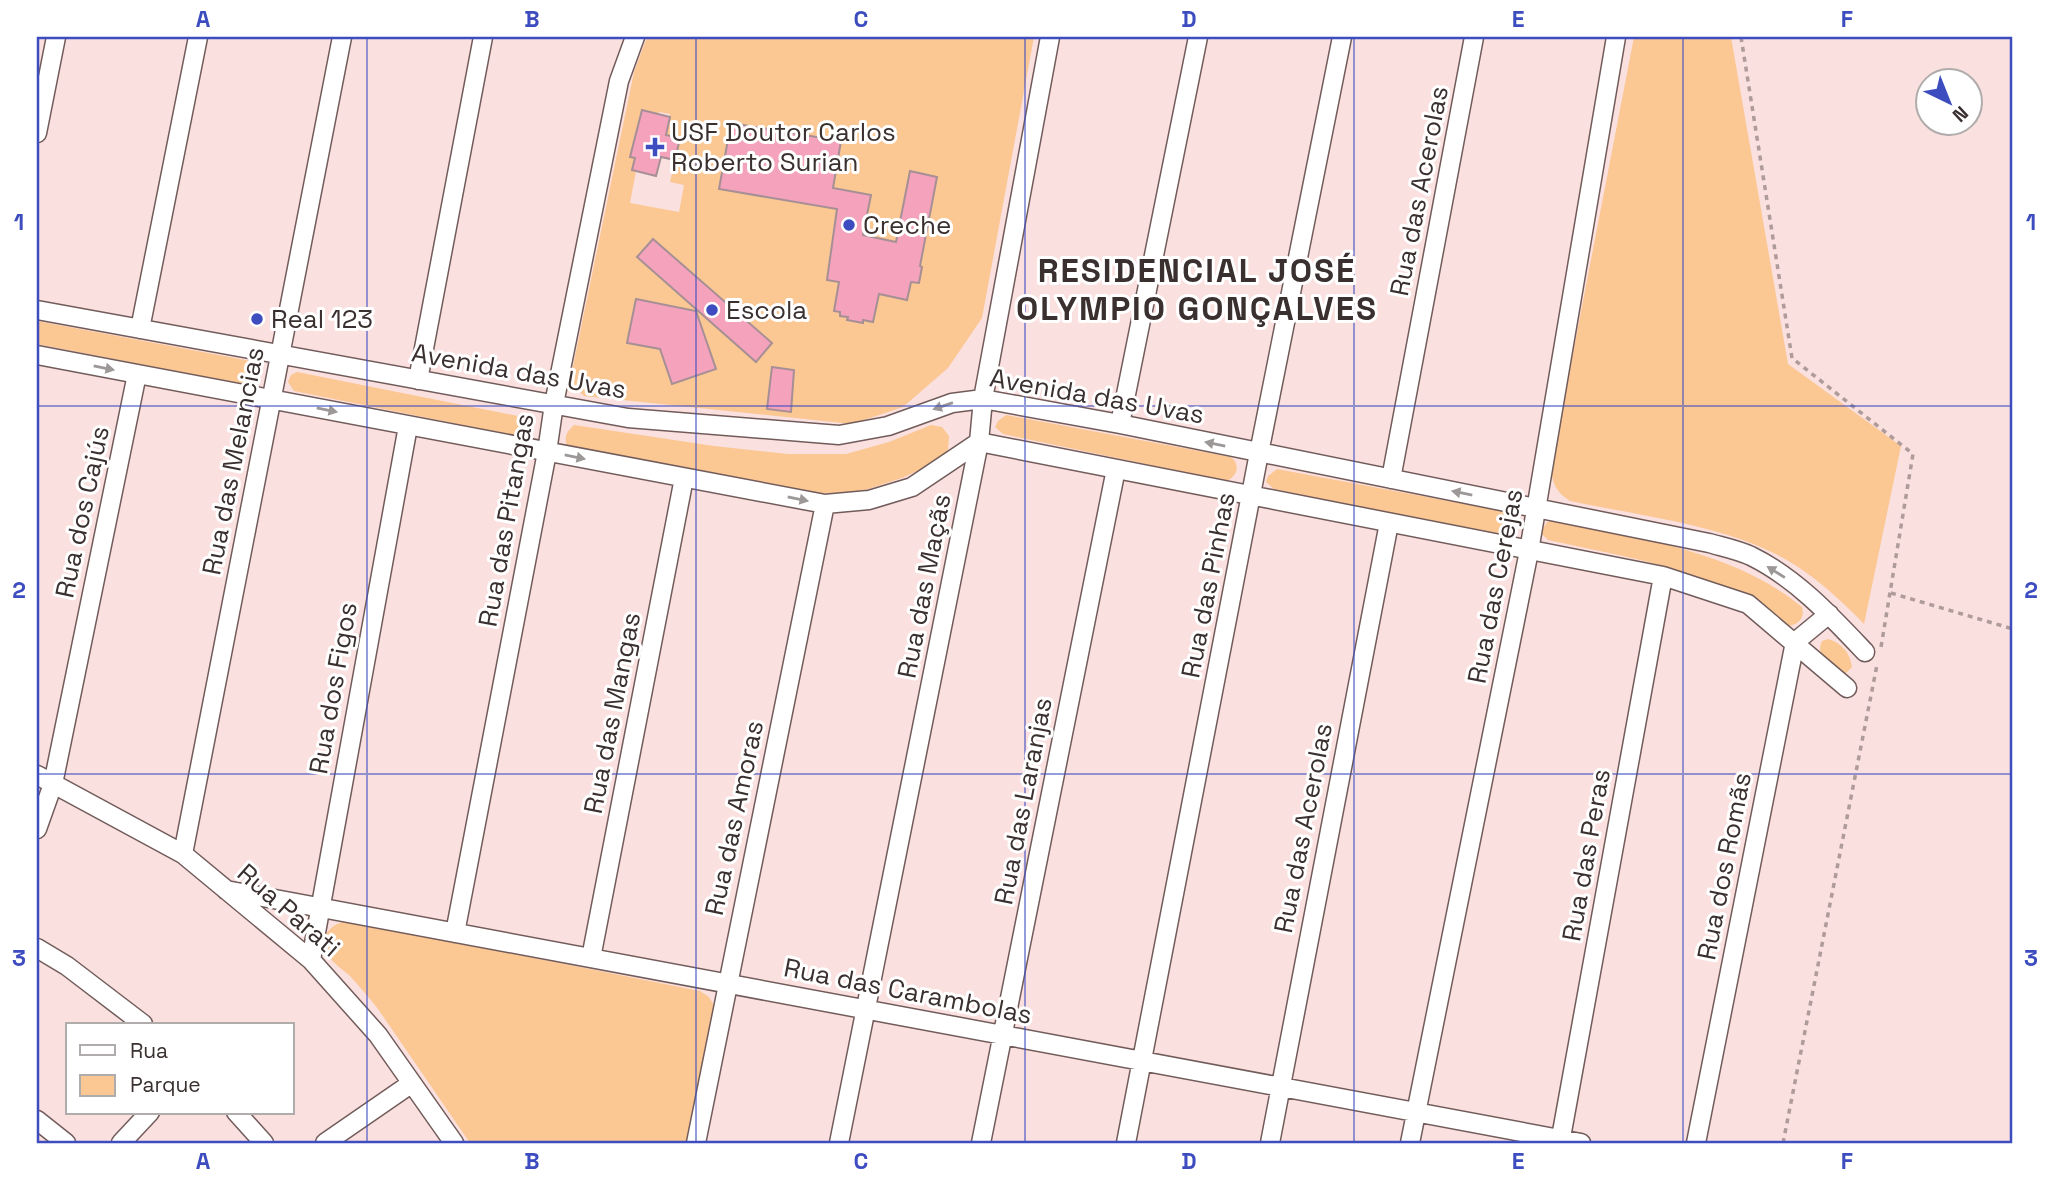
<svg xmlns="http://www.w3.org/2000/svg" width="2050" height="1180" viewBox="0 0 2050 1180" font-family="'Space Grotesk',sans-serif">
  <rect width="100%" height="100%" fill="#fae0df"/>
  <path fill="#fbc793" fill-rule="evenodd" d="M647,37H1034L982,318L948,368L903,407L852,424L584,396L575,387L572,371L634,72ZM642,110L653,113L652,120L656,121L659,112L670,114L666,135L680,139L670,182L684,185L679,212L630,203L636,171L632,170L635,158L630,156Z
    M1634,37H1731L1788,364L1901,446L1864,624C1843,602 1821,582 1795,565C1735,526 1640,516 1570,501C1556,492 1552,483 1551,467Z
    M37,321L251,361L258,372L255,379L246,385L37,344Z
    M297,372L518,416L524,420L526,429L521,434L513,435L294,391L288,382L291,375Z
    M1006,415L1231,457C1241,465 1237,477 1226,481L1003,434L995,427L998,421Z
    M574,425L714,446L788,454H846L889,442L931,425L942,427L949,436L948,450L937,462L902,478L859,492L799,494L567,447C564,436 566,433 574,425Z
    M1277,469L1502,511C1511,520 1507,531 1496,536L1274,489L1266,482L1268,476Z
    M1551,520C1637,539 1731,549 1802,607C1805,618 1799,624 1789,626C1719,570 1633,559 1548,540L1541,533L1546,523Z
    M1828,639C1842,643 1850,653 1852,667L1846,673L1840,674C1829,664 1815,657 1822,641Z
    M348,921L700,991L709,997L715,1007L690,1143H470L378,1009C369,997 359,986 349,975C342,969 333,963 328,956C316,940 330,923 348,921Z"/>
  <path fill="#f5a2bc" stroke="#a68f95" stroke-width="2" d="M642,110L670,117L666,135L680,138L675,160L661,157L656,176L632,170L635,158L630,157Z
    M731,123L841,141L833,188L871,195L863,235L896,242L910,171L937,177L920,266L922,267L919,283L911,282L907,300L879,294L873,322L863,320V323L847,320L848,317L840,316V312L834,311L839,282L827,280L837,209L719,189Z
    M653,239L772,343L756,362L637,257Z
    M636,299L696,311L716,369L672,384L660,349L627,343Z
    M772,367L794,370L791,412L767,409Z"/>
  <g fill="none" stroke-linecap="round" stroke-linejoin="round">
    <defs>
      <path id="street" d="M37,133L56,37
        M37,310L628,418L839,435L888,426L952,403L983,399L1120,424L1709,543C1723,547 1738,550 1751,556C1796,578 1831,616 1865,652
        M140,329L198,37
        M37,355L825,504L869,500L912,487L979,442L1663,576L1748,604L1847,688
        M418,380L483,37
        M1120,424L1198,37
        M1391,479L1474,37
        M37,775L183,854L311,960L378,1035L454,1143
        M37,829L53,784L137,374
        M183,854L342,37
        M226,890L1581,1143
        M455,933L547,452L554,404L619,81L635,37
        M37,948L67,966L143,1024
        M591,958L684,478
        M311,960L408,426
        M236,1112L264,1143
        M37,1120L66,1143
        M121,1143L150,1112
        M325,1143L412,1083
        M696,1143L825,504
        M839,1143L979,442L983,399L1050,37
        M981,1143L1116,469
        M1126,1143L1259,453L1342,37
        M1270,1143L1389,523
        M1410,1143L1529,551L1616,37
        M1560,1143L1663,576
        M1696,1143L1795,642L1829,614"/>
    </defs>
    <use href="#street" stroke="#715c5b" stroke-width="21"/>
    <path stroke="#ae9b9a" stroke-width="3.5" stroke-dasharray="5 5" stroke-linecap="butt" d="M1741,37L1792,358L1913,454L1881,647
      M1891,593L2013,629
      M1783,1143L1877,665"/>
    <use href="#street" stroke="#fff" stroke-width="18"/>
  </g>
  <defs><path id="oneway-solid" d="M-6-.8H1V-3.2L6.5 0L1 3.2V.8H-6Z" transform="scale(1.75)"/></defs>
  <g fill="#9c9897">
    <use href="#oneway-solid" transform="translate(104 368) rotate(11)"/>
    <use href="#oneway-solid" transform="translate(943 406) rotate(161)"/>
    <use href="#oneway-solid" transform="translate(327 410) rotate(11)"/>
    <use href="#oneway-solid" transform="translate(1215 444) rotate(-168)"/>
    <use href="#oneway-solid" transform="translate(575 457) rotate(11)"/>
    <use href="#oneway-solid" transform="translate(1462 493) rotate(-169)"/>
    <use href="#oneway-solid" transform="translate(798 499) rotate(11)"/>
    <use href="#oneway-solid" transform="translate(1776 572) rotate(-148)"/>
  </g>
  <path fill="none" stroke="#3d4dc0" stroke-width="2" stroke-opacity="0.55" d="M367,37V1143M696,37V1143M1025,37V1143M1354,37V1143M1683,37V1143M37,406H2013M37,774H2013"/>
  <g fill="#3d4dc0" stroke="#fff" stroke-width="2.5">
    <path d="M651.5 136.5h7v7h7v7h-7v7h-7v-7h-7v-7h7z"/>
    <circle cx="849" cy="225" r="7"/>
    <circle cx="712" cy="310" r="7"/>
    <circle cx="257" cy="319" r="7"/>
  </g>
  <g text-anchor="middle" dominant-baseline="central" stroke-width="6" stroke-linejoin="round" paint-order="stroke">
    <g font-size="26" fill="#39302f" stroke="#fff" text-anchor="start">
      <text x="671" y="132">USF Doutor Carlos<tspan x="671" dy="30">Roberto Surian</tspan></text>
      <text x="863" y="225">Creche</text>
      <text x="726" y="310">Escola</text>
      <text x="271" y="319">Real 123</text>
    </g>
    <g font-size="26" fill="#39302f" stroke="#fff">
      <text transform="translate(1419 191) rotate(-79)">Rua das Acerolas</text>
      <text transform="translate(519 371) rotate(10)">Avenida das Uvas</text>
      <text transform="translate(1097 396) rotate(10)">Avenida das Uvas</text>
      <text transform="translate(233 461) rotate(-79)">Rua das Melancias</text>
      <text transform="translate(82 512) rotate(-78)">Rua dos Cajús</text>
      <text transform="translate(506 520) rotate(-80)">Rua das Pitangas</text>
      <text transform="translate(1208 585) rotate(-79)">Rua das Pinhas</text>
      <text transform="translate(924 586) rotate(-79)">Rua das Maçãs</text>
      <text transform="translate(1495 586) rotate(-79)">Rua das Cerejas</text>
      <text transform="translate(333 688) rotate(-80)">Rua dos Figos</text>
      <text transform="translate(612 713) rotate(-79)">Rua das Mangas</text>
      <text transform="translate(1023 801) rotate(-79)">Rua das Laranjas</text>
      <text transform="translate(734 818) rotate(-78)">Rua das Amoras</text>
      <text transform="translate(1303 828) rotate(-79)">Rua das Acerolas</text>
      <text transform="translate(1586 855) rotate(-80)">Rua das Peras</text>
      <text transform="translate(1724 866) rotate(-79)">Rua dos Romãs</text>
      <text transform="translate(289 910) rotate(41)">Rua Parati</text>
      <text transform="translate(908 991) rotate(11)">Rua das Carambolas</text>
    </g>
    <g font-size="33" font-weight="bold" letter-spacing="2" fill="#39302f" stroke="#fff">
      <text x="1197" y="271">RESIDENCIAL JOSÉ<tspan x="1197" dy="38">OLYMPIO GONÇALVES</tspan></text>
    </g>
  </g>
  <rect width="2050" height="1180" fill="none" stroke="#ffffff" stroke-width="77"/>
  <rect x="66" y="1023" width="228" height="91" fill="#ffffff" stroke="#b0acac" stroke-width="2"/>
  <rect x="80" y="1045" width="35" height="10" fill="#ffffff" stroke="#b0acac" stroke-width="2"/>
  <text x="130" y="1058" font-size="21" fill="#39302f">Rua</text>
  <rect x="80" y="1075" width="35" height="21" fill="#fbc793" stroke="#b0acac" stroke-width="2"/>
  <text x="130" y="1092" font-size="21" fill="#39302f">Parque</text>
  <g transform="translate(1949 102) rotate(137)"><circle r="33" fill="#ffffff" stroke="#b0acac" stroke-width="2"/>
  <path d="M0-5L12 26L0 18L-12 26Z" fill="#3d4dc0"/>
  <text y="-10" font-size="19" font-weight="bold" text-anchor="middle" fill="#39302f">N</text>
  </g>
  <rect x="38" y="38" width="1973" height="1104" fill="none" stroke="#3d4dc0" stroke-width="2.5"/>
  <g font-size="23" text-anchor="middle" font-weight="bold" fill="#3d4dc0">
    <text x="203" y="27">A</text>
    <text x="532" y="27">B</text>
    <text x="861" y="27">C</text>
    <text x="1189" y="27">D</text>
    <text x="1518" y="27">E</text>
    <text x="1847" y="27">F</text>
    <text x="19" y="230">1</text>
    <text x="2031" y="230">1</text>
    <text x="19" y="598">2</text>
    <text x="2031" y="598">2</text>
    <text x="19" y="966">3</text>
    <text x="2031" y="966">3</text>
    <text x="203" y="1169">A</text>
    <text x="532" y="1169">B</text>
    <text x="861" y="1169">C</text>
    <text x="1189" y="1169">D</text>
    <text x="1518" y="1169">E</text>
    <text x="1847" y="1169">F</text>
  </g>
</svg>
